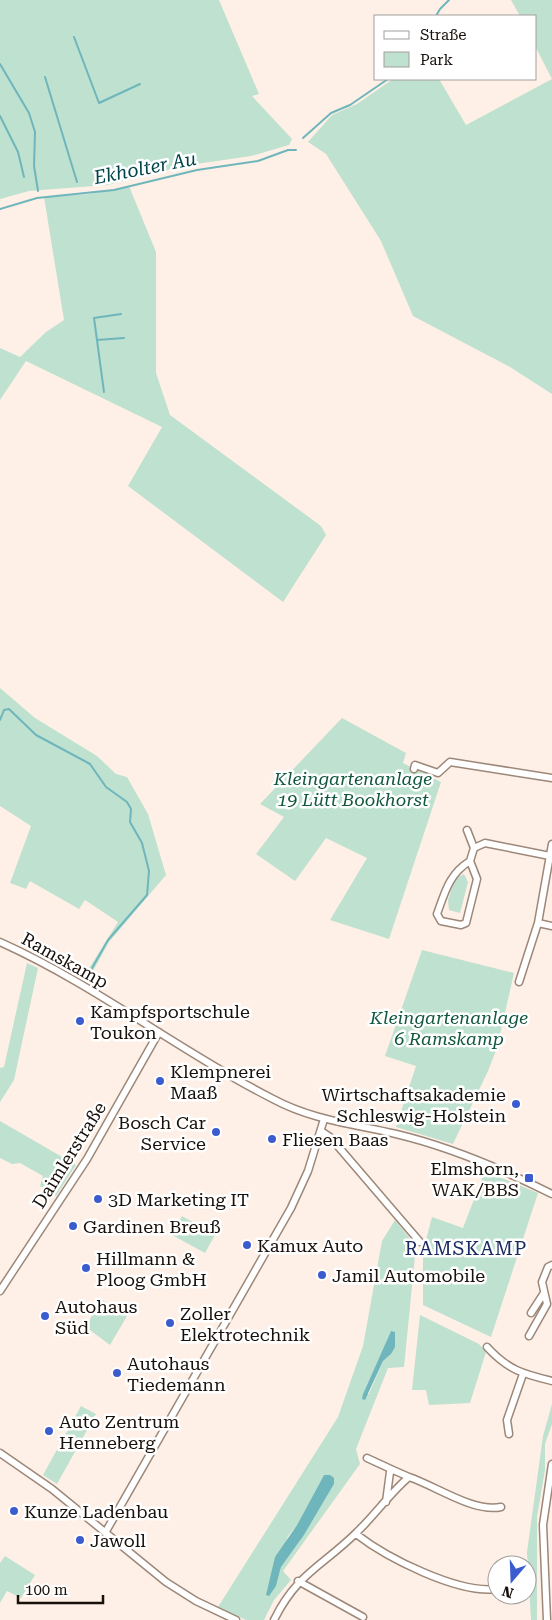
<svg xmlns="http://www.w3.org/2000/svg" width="552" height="1620" viewBox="0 0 552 1620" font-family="'Roboto Serif',serif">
  <rect width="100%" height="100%" fill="#fef0e6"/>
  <path fill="#bfe1cf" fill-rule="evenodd" d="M0,0H219L259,94L252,96L292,139L289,145L251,156L183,166L107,185L29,191L0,199Z
    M511,0H552V394L510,367L413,316L381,241L326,154L308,142L332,115L357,104L393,79H439L466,125L552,79L536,48V16H520Z
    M129,186L156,252V373L170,415L321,526L326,535L283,602L128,486L162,427L26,361L0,400V348L20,357L46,332L64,320L44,197L89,194Z
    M0,688L35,718L97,756L116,774L127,777L148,814L166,875L109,942L88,980L83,978L118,922L85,900L79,909L30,881L26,889L10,883L31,826L0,806Z
    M342,718L406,753L403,763L441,782L389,939L330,920L367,858L326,838L295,881L256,854L284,817L260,804Z
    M464,874L468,882L460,913L449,910L448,900L455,879Z
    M422,950L514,973L497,1048L488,1071L453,1144L396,1127L416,1066L385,1056Z
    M27,963L38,968L14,1080L0,1102V1068L4,1067Z
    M0,1121L76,1165L56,1196L40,1186L43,1176L20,1163L12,1164L0,1158Z
    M485,1171L538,1193L491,1337L423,1305V1251L432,1217L463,1228Z
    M182,1216L215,1235L205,1253L172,1235Z
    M395,1220L416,1246L404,1367L388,1368L356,1449L360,1464L283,1571L291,1580L274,1600L264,1620H246L218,1607L338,1417L363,1346L382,1241ZM391,1331V1354L383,1361L369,1394H363ZM324,1475H330L334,1484L304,1535L281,1567L276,1586L267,1590L288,1536L297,1525Z
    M101,1299L127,1316L110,1345L86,1327Z
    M420,1315L479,1344L486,1352L470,1403L429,1405L426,1390H412Z
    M552,1404V1424L545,1444V1470L537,1517V1620H531L527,1552L543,1436Z
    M81,1406L96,1414L57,1484L43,1475Z
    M5,1556L35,1575L21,1598L7,1591L0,1603V1563Z"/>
  <path fill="#6fb6bc" d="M391,1331L395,1332V1347L391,1354L383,1361L365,1400L362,1399L363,1394Z
    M324,1475H330L334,1478V1484L304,1535L281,1567L276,1586L269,1596L266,1595L275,1557L297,1525Z"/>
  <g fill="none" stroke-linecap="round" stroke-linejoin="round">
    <path stroke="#6fb6bc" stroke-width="2" d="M436,16L440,9L449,0
      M74,37L99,103L140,84
      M0,64L29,113L35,132L34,166L38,191
      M45,77L77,182
      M0,116L18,152L24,177
      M303,138L331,113L350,105L388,79
      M0,209L37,198L114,190L197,170L258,161L288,150H296
      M97,340L124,338
      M104,392L94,318L121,314
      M0,720L4,710L9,709L36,735L90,764L106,787L127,802L131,809L130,822L142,843L149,871L147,895L108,940L87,977"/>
    <defs>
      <path id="minor" d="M414,769L415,765L438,773L450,762L552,778
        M467,830L474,848
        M470,861L477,879L466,923L461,925L441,921L437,914C445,892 449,874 470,861L474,848L485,843L550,856
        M538,923L552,926
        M0,942C96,985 179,1051 273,1099C312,1120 354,1124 396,1134C451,1147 502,1169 552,1194
        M519,982L538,923L552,844
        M321,1131L330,1137L420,1242
        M0,1291L87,1159L159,1032
        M531,1313L544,1293
        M529,1336L547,1304L542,1282L548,1267L552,1265
        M487,1347C508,1370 523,1374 552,1381
        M509,1434L507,1420L523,1374
        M0,1453L52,1489L166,1582L196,1601L236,1620
        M367,1458L393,1470
        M386,1502L390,1472L393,1470L409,1477
        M105,1533L291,1208L308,1171L324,1119
        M356,1534C387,1558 458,1594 497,1589
        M298,1581L363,1617
        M274,1620C297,1573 323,1566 357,1532C375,1515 390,1493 409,1477C436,1486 474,1513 501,1507
        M547,1620L543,1525L552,1464"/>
    </defs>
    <use href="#minor" stroke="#9c8778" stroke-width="9"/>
    <use href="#minor" stroke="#fff" stroke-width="6"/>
  </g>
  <g fill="#3a5cce" stroke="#fff" stroke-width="2">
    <circle cx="80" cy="1021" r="5"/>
    <circle cx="160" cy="1081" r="5"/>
    <circle cx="516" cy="1104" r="5"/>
    <circle cx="216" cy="1132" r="5"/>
    <circle cx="272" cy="1139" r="5"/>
    <rect x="524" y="1173" width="10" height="10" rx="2.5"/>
    <circle cx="98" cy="1199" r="5"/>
    <circle cx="73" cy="1226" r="5"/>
    <circle cx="247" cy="1245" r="5"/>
    <circle cx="86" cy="1268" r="5"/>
    <circle cx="322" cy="1275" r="5"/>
    <circle cx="45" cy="1316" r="5"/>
    <circle cx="170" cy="1323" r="5"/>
    <circle cx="117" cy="1373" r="5"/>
    <circle cx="49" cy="1431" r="5"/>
    <circle cx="14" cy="1511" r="5"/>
    <circle cx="80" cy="1540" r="5"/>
  </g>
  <g text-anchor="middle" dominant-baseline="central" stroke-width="5" stroke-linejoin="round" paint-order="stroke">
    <g font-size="18" font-style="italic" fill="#10573d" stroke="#fff">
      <text x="353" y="778">Kleingartenanlage<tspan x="353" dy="21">19 Lütt Bookhorst</tspan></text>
      <text x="449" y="1017">Kleingartenanlage<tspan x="449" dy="21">6 Ramskamp</tspan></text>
    </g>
    <g font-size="18" fill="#18100b" stroke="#fff">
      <text transform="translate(65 960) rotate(29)">Ramskamp</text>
      <text transform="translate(69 1155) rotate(-58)">Daimlerstraße</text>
    </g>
    <g font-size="18" fill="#18100b" stroke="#fff" text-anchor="start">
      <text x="90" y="1011">Kampfsportschule<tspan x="90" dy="21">Toukon</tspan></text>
      <text x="170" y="1071">Klempnerei<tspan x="170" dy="21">Maaß</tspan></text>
      <text x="506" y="1094" text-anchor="end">Wirtschaftsakademie<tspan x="506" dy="21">Schleswig-Holstein</tspan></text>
      <text x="206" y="1122" text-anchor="end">Bosch Car<tspan x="206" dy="21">Service</tspan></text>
      <text x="282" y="1139">Fliesen Baas</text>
      <text x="519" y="1168" text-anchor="end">Elmshorn,<tspan x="519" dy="21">WAK/BBS</tspan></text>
      <text x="108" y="1199">3D Marketing IT</text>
      <text x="83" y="1226">Gardinen Breuß</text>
      <text x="257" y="1245">Kamux Auto</text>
      <text x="96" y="1258">Hillmann &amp;<tspan x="96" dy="21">Ploog GmbH</tspan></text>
      <text x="332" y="1275">Jamil Automobile</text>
      <text x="55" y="1306">Autohaus<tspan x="55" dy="21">Süd</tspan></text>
      <text x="180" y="1313">Zoller<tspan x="180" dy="21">Elektrotechnik</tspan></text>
      <text x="127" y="1363">Autohaus<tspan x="127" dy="21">Tiedemann</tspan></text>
      <text x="59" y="1421">Auto Zentrum<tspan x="59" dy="21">Henneberg</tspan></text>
      <text x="24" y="1511">Kunze Ladenbau</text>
      <text x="90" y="1540">Jawoll</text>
    </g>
    <g font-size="19" font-style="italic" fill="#00444a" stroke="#fff">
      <text transform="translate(145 168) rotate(-11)">Ekholter Au</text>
    </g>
    <g font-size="19" letter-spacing="1" fill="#192b62" stroke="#fff">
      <text x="466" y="1248">RAMSKAMP</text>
    </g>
  </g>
  <rect x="374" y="15" width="162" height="65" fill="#ffffff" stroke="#a39f9d"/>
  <rect x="384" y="31" width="25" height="8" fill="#ffffff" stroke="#a39f9d"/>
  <text x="420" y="40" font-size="15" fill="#18100b">Straße</text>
  <rect x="384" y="52" width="25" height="15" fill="#bfe1cf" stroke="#a39f9d"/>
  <text x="420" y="65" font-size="15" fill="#18100b">Park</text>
  <g transform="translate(512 1580) rotate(199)"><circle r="24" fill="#ffffff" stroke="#a39f9d"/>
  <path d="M0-4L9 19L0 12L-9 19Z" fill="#3a5cce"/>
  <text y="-8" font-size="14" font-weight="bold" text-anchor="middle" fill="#18100b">N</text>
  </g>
  <path d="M18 1595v8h85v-8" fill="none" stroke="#18100b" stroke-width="2.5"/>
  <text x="25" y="1595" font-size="15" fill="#18100b" stroke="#ffffff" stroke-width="4" paint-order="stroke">100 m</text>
</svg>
